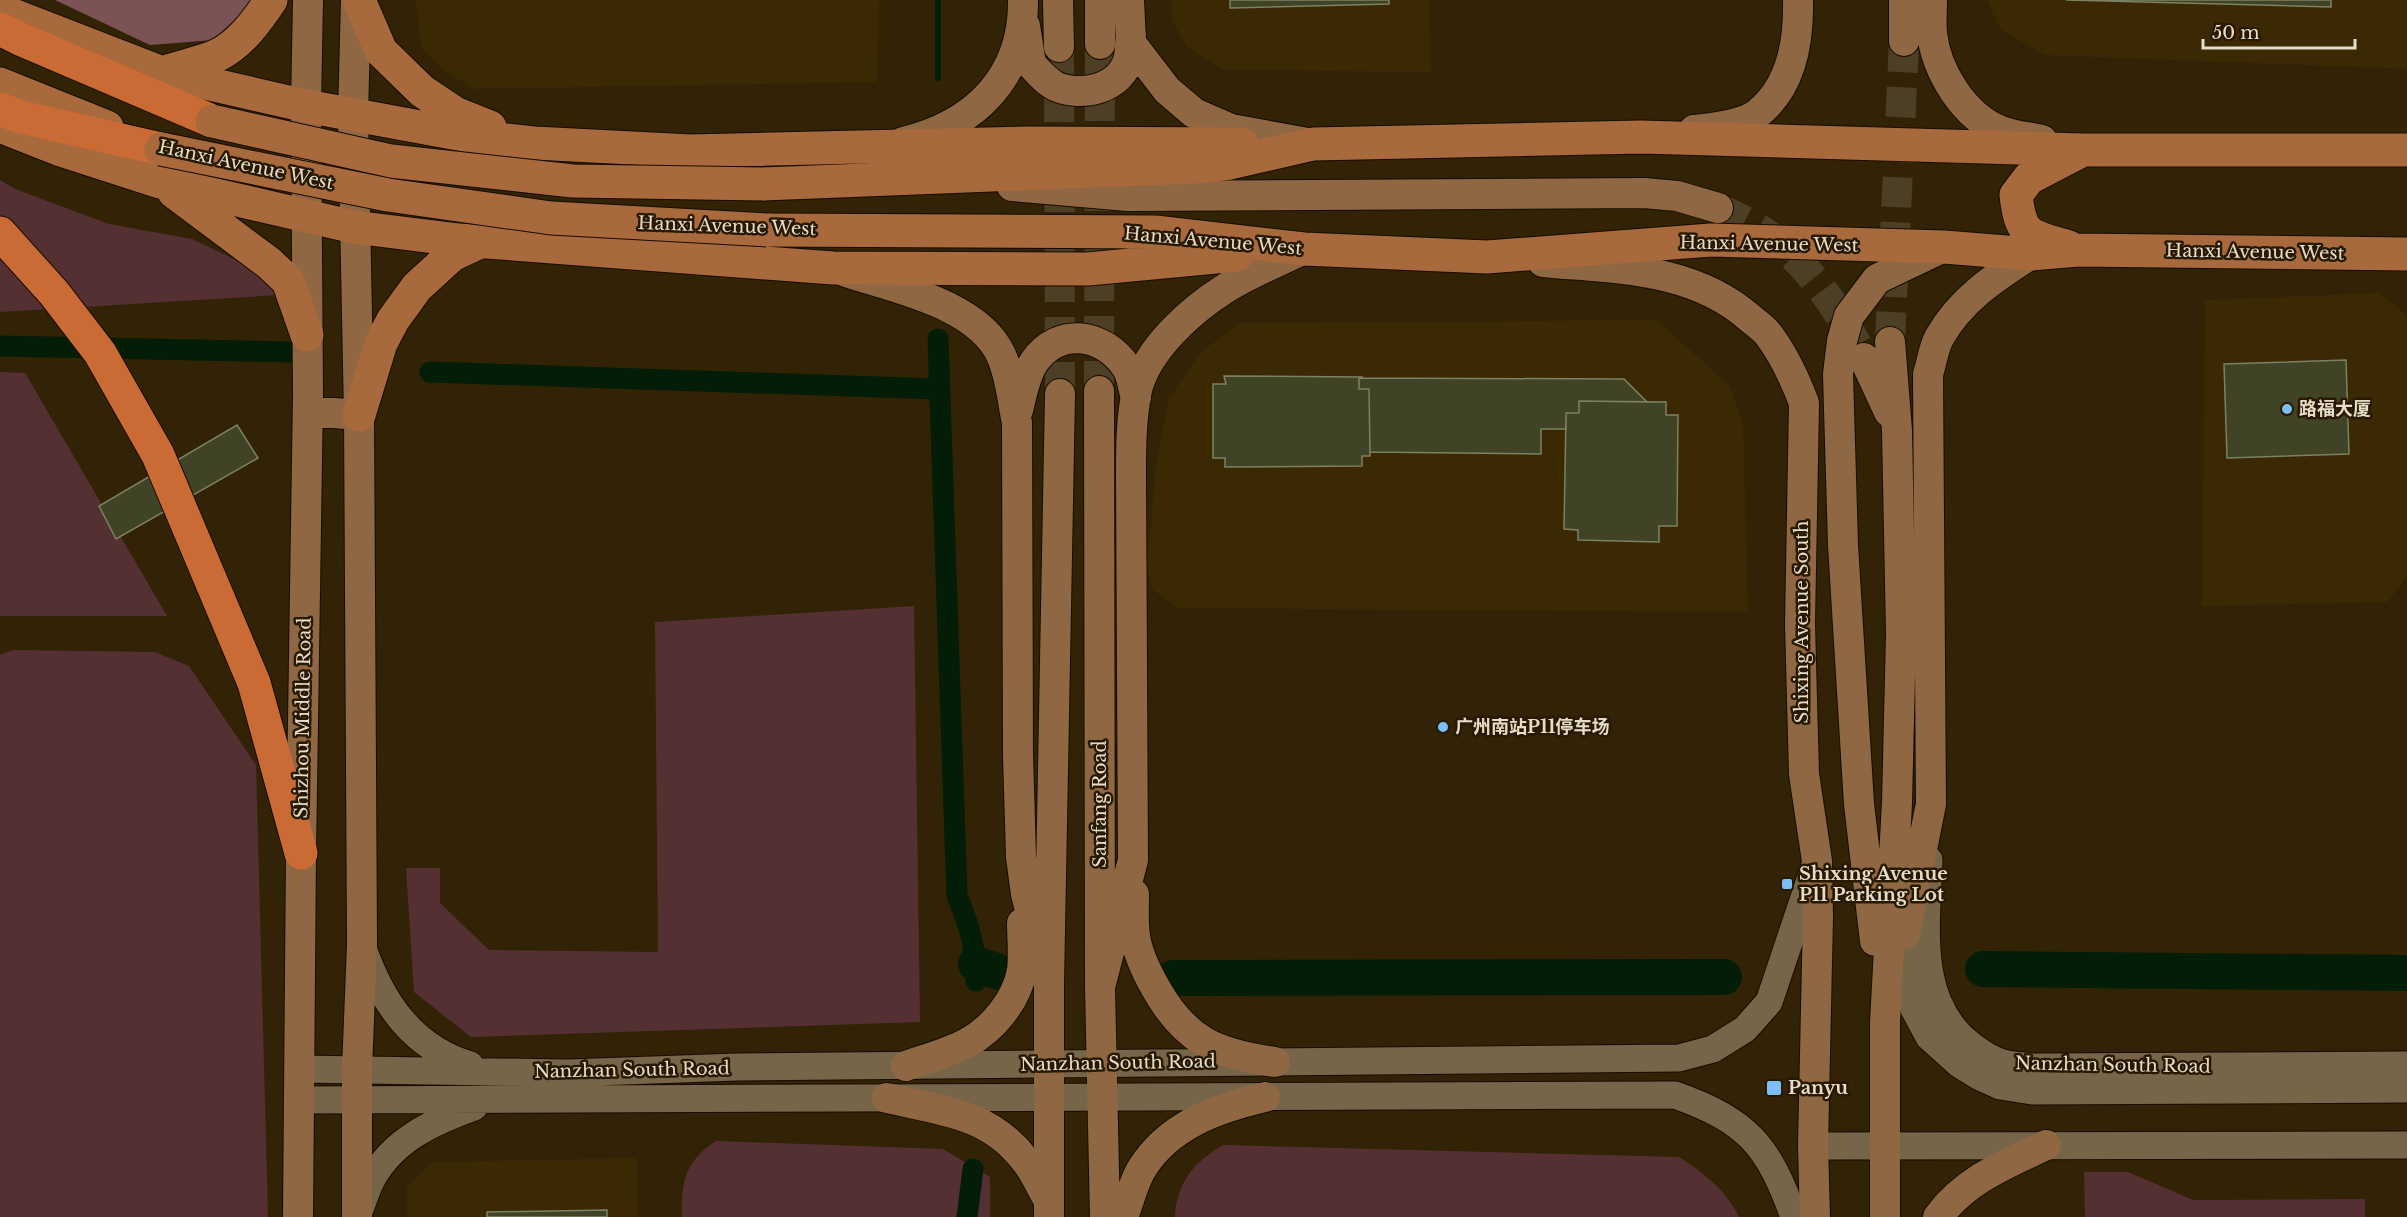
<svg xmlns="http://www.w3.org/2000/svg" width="2407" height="1217" viewBox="0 0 2407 1217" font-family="'Libre Baskerville','Noto Sans SC',serif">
  <rect width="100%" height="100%" fill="#322307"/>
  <path fill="#3b2903" d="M416,0H879L877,82L474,89L444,70L421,47Z
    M1171,0H1429L1431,72L1223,70L1187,47L1172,20Z
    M1987,0H2407V69L2045,55L2000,29Z
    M2379,293L2407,315V575L2388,602L2202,606L2205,300Z
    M1657,320L1730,386L1743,424L1748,612L1178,608L1153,590L1147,566L1156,464L1169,398L1201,352L1240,323Z
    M637,1158L638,1217H407V1187L433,1162Z"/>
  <path fill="#543033" d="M0,180L15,189L109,224L192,239L255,269L279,295L0,312Z
    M0,372L25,373L167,616H0Z
    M914,606L920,1022L471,1037L414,992L406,868H440V903L489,950L658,952L655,622Z
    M13,650L155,652L189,666L256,765L268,1217H0V655Z
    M716,1141L943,1149L990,1177V1217H682C681,1182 685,1161 716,1141Z
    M1223,1145L1679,1157C1704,1173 1726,1190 1739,1217H1175C1177,1182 1194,1162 1223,1145Z
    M2084,1172H2128L2193,1200L2365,1199V1217H2085Z"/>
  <path fill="#7b5355" d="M55,0H256L213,40L150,45Z"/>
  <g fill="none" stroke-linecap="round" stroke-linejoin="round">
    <path stroke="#031d07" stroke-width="6" d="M938,78V0"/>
    <path stroke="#031d07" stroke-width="21" d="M938,339L957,896C970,927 976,948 976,981
      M0,346L289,352
      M430,372L938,389
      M967,1217L973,1169"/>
    <path stroke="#031d07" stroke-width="36" d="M976,964L999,972
      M1983,969L2407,973
      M1173,978L1724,977"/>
  </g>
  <path fill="#404325" stroke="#7d8161" stroke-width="1.5" d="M1230,0H1389V4L1230,8Z
    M2066,0H2331V7Z
    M2346,360L2349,454L2227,458L2224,364Z
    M1224,376L1363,377L1359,378V389H1369L1370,456H1362V466L1225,467V458H1213V384H1226Z
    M1359,378L1624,379L1647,402L1579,401V413H1566V429H1541V454L1370,452L1369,389H1359Z
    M1579,401L1666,402V415H1678L1677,526H1659V542L1578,540V530L1564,529L1566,413H1579Z
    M237,425L258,458L116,539L99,506Z
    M607,1210V1217H487V1212Z"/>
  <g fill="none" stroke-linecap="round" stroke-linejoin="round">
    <path stroke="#4d3f25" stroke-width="30" stroke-dasharray="30 15" stroke-linecap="butt" d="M1059,47L1060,394
      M1718,208C1737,217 1758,226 1775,240C1811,269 1835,305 1857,345
      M1890,342L1904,41
      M1099,391L1100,44"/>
    <defs>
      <path id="tertiary" d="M1929,860C1927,923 1914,1002 1971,1045C1980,1052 1992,1060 2003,1063C2013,1066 2025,1066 2035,1067L2407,1065
        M1899,929L1906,981L1914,1009L1929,1037L1959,1064L1980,1077L2000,1086L2032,1091L2407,1089
        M362,945C381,1001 411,1047 470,1065
        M299,1069L568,1073L737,1067L1679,1058L1713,1049L1745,1029L1769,1002L1814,868
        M299,1100L1675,1095C1748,1121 1768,1145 1794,1217
        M1813,1146L2407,1145
        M358,1214C363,1203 366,1190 372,1179C394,1139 433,1122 474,1107"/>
      <path id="secondary" d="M356,0L353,115L359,415L362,944L357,1070V1217
        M1058,0L1059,47
        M1100,0V44
        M1129,0L1131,43L1167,90L1194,113L1231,129L1313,144
        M1932,0C1932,11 1931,22 1932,33C1936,71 1964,117 2001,131C2014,136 2029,137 2042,140
        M1025,26L1031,64C1038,72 1046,81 1055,86C1081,98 1122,89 1129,57C1130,50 1130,41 1131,34
        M1904,41V0
        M1694,130C1711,128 1743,125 1757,114C1792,87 1799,42 1798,0
        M903,142C975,125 1024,77 1023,0
        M1012,186L1128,196L1644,193L1677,196L1718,208
        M1543,262C1616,269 1693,267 1751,319C1757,324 1763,328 1768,334C1784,355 1795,379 1804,403L1800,624L1804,774L1817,861L1818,917L1813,1146L1815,1217
        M846,272C894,288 978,304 1001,355C1011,377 1012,400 1017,423L1018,755L1021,857L1026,894L1049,984
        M1864,358L1889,412
        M1099,391L1100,987L1105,1217
        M1018,410C1022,394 1025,376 1034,362C1059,326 1104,333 1127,368C1132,376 1133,389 1136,398
        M308,411L359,415
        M1134,894C1134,908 1133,922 1135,936C1138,955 1146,971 1155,987C1185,1041 1216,1054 1275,1062
        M1905,934L1931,804L1928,374C1932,363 1933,349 1939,338C1960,300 1995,277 2031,254
        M1875,941L1859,804L1843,545L1838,374L1842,341L1849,316L1877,279L1944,247
        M1100,987L1133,860L1131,477C1131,448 1131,419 1137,390C1147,349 1191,310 1226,288C1250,273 1278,262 1304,249
        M906,1066C926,1059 948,1053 967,1043C993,1029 1017,1000 1022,970C1024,955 1022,938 1022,923
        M887,1098C939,1110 989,1113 1024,1159C1034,1170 1040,1186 1048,1199
        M298,1217L301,853L308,394L306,106L308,0
        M1049,1217V984L1060,394
        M1123,1217C1129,1202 1133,1184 1141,1170C1168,1125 1218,1108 1265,1097
        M1885,1217V1022L1897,803L1901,633L1897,431L1890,342
        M1938,1217C1965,1180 2006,1164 2046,1145"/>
      <path id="primary" d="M359,0L381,51L422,91L455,113L490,127
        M0,10L162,73L306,106L469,136L534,143L691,151L1028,143L1242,144
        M162,73C179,67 199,63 216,56C240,45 257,21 271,0
        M0,84L107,127
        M0,126L58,149L160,182L354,227L459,240L833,268L1088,269L1237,255
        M763,184L1196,167L1230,163L1313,144L1641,137L2083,150H2407
        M174,192L269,263L288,281L307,335
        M767,230L1155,232L1304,249L1487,257L1711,240L1944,247L2031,254L2078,250L2407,254
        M2069,247C2029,235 2021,238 2016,195L2029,178L2081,151
        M359,415L381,343L393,320L417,287L452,255L480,242"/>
      <path id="motorway" d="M0,29L20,39L212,121
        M0,109L21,117L161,149
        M0,233L54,293L100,353L158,455L254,683L301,853"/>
    </defs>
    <use href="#tertiary" stroke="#170d00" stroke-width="29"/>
    <use href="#secondary" stroke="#170d00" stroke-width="32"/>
    <use href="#primary" stroke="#170d00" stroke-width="35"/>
    <use href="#motorway" stroke="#170d00" stroke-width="35"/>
    <use href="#tertiary" stroke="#766549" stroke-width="27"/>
    <use href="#secondary" stroke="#8f6743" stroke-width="30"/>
    <use href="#primary" stroke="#a8693d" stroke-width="33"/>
    <use href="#motorway" stroke="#ca6b35" stroke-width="33"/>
    <defs>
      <path id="primary-bridge" d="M212,121L391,161L573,181L763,184
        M161,149L388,195L551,218L767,230"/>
    </defs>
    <use href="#primary-bridge" stroke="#170d00" stroke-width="35" stroke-linecap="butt"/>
    <use href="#primary-bridge" stroke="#a8693d" stroke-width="33"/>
  </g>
  <g fill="#7bbef8" stroke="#281900" stroke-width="2">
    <circle cx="2287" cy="409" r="6"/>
    <circle cx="1443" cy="727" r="6"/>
    <rect x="1781" y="878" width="12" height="12" rx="3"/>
    <rect x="1766" y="1080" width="16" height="16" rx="3"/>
  </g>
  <g text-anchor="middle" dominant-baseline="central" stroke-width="5" stroke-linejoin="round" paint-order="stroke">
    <g font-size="18" fill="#e5dccc" stroke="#281900">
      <text transform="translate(246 165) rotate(12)">Hanxi Avenue West</text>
      <text transform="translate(727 226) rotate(2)">Hanxi Avenue West</text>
      <text transform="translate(1213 241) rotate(5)">Hanxi Avenue West</text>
      <text transform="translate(1769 244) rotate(1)">Hanxi Avenue West</text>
      <text transform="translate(2255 252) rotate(1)">Hanxi Avenue West</text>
      <text transform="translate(1802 622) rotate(-90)">Shixing Avenue South</text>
      <text transform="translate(303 718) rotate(-89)">Shizhou Middle Road</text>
      <text transform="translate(1100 804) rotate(-90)">Sanfang Road</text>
      <text transform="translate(1118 1063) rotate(-1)">Nanzhan South Road</text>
      <text transform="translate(2113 1065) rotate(1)">Nanzhan South Road</text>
      <text transform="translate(632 1070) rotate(-1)">Nanzhan South Road</text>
    </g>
    <g font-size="18" font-weight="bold" fill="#e5dccc" stroke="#281900" text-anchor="start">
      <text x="2299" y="409">路福大厦</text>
      <text x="1455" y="727">广州南站P11停车场</text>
      <text x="1799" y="874">Shixing Avenue<tspan x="1799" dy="21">P11 Parking Lot</tspan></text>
      <text x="1788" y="1088">Panyu</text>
    </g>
  </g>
  <path d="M2203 39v9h152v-9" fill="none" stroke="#e5dccc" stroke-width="3"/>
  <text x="2212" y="39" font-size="18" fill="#e5dccc" stroke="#281900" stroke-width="4.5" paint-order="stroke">50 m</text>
</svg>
